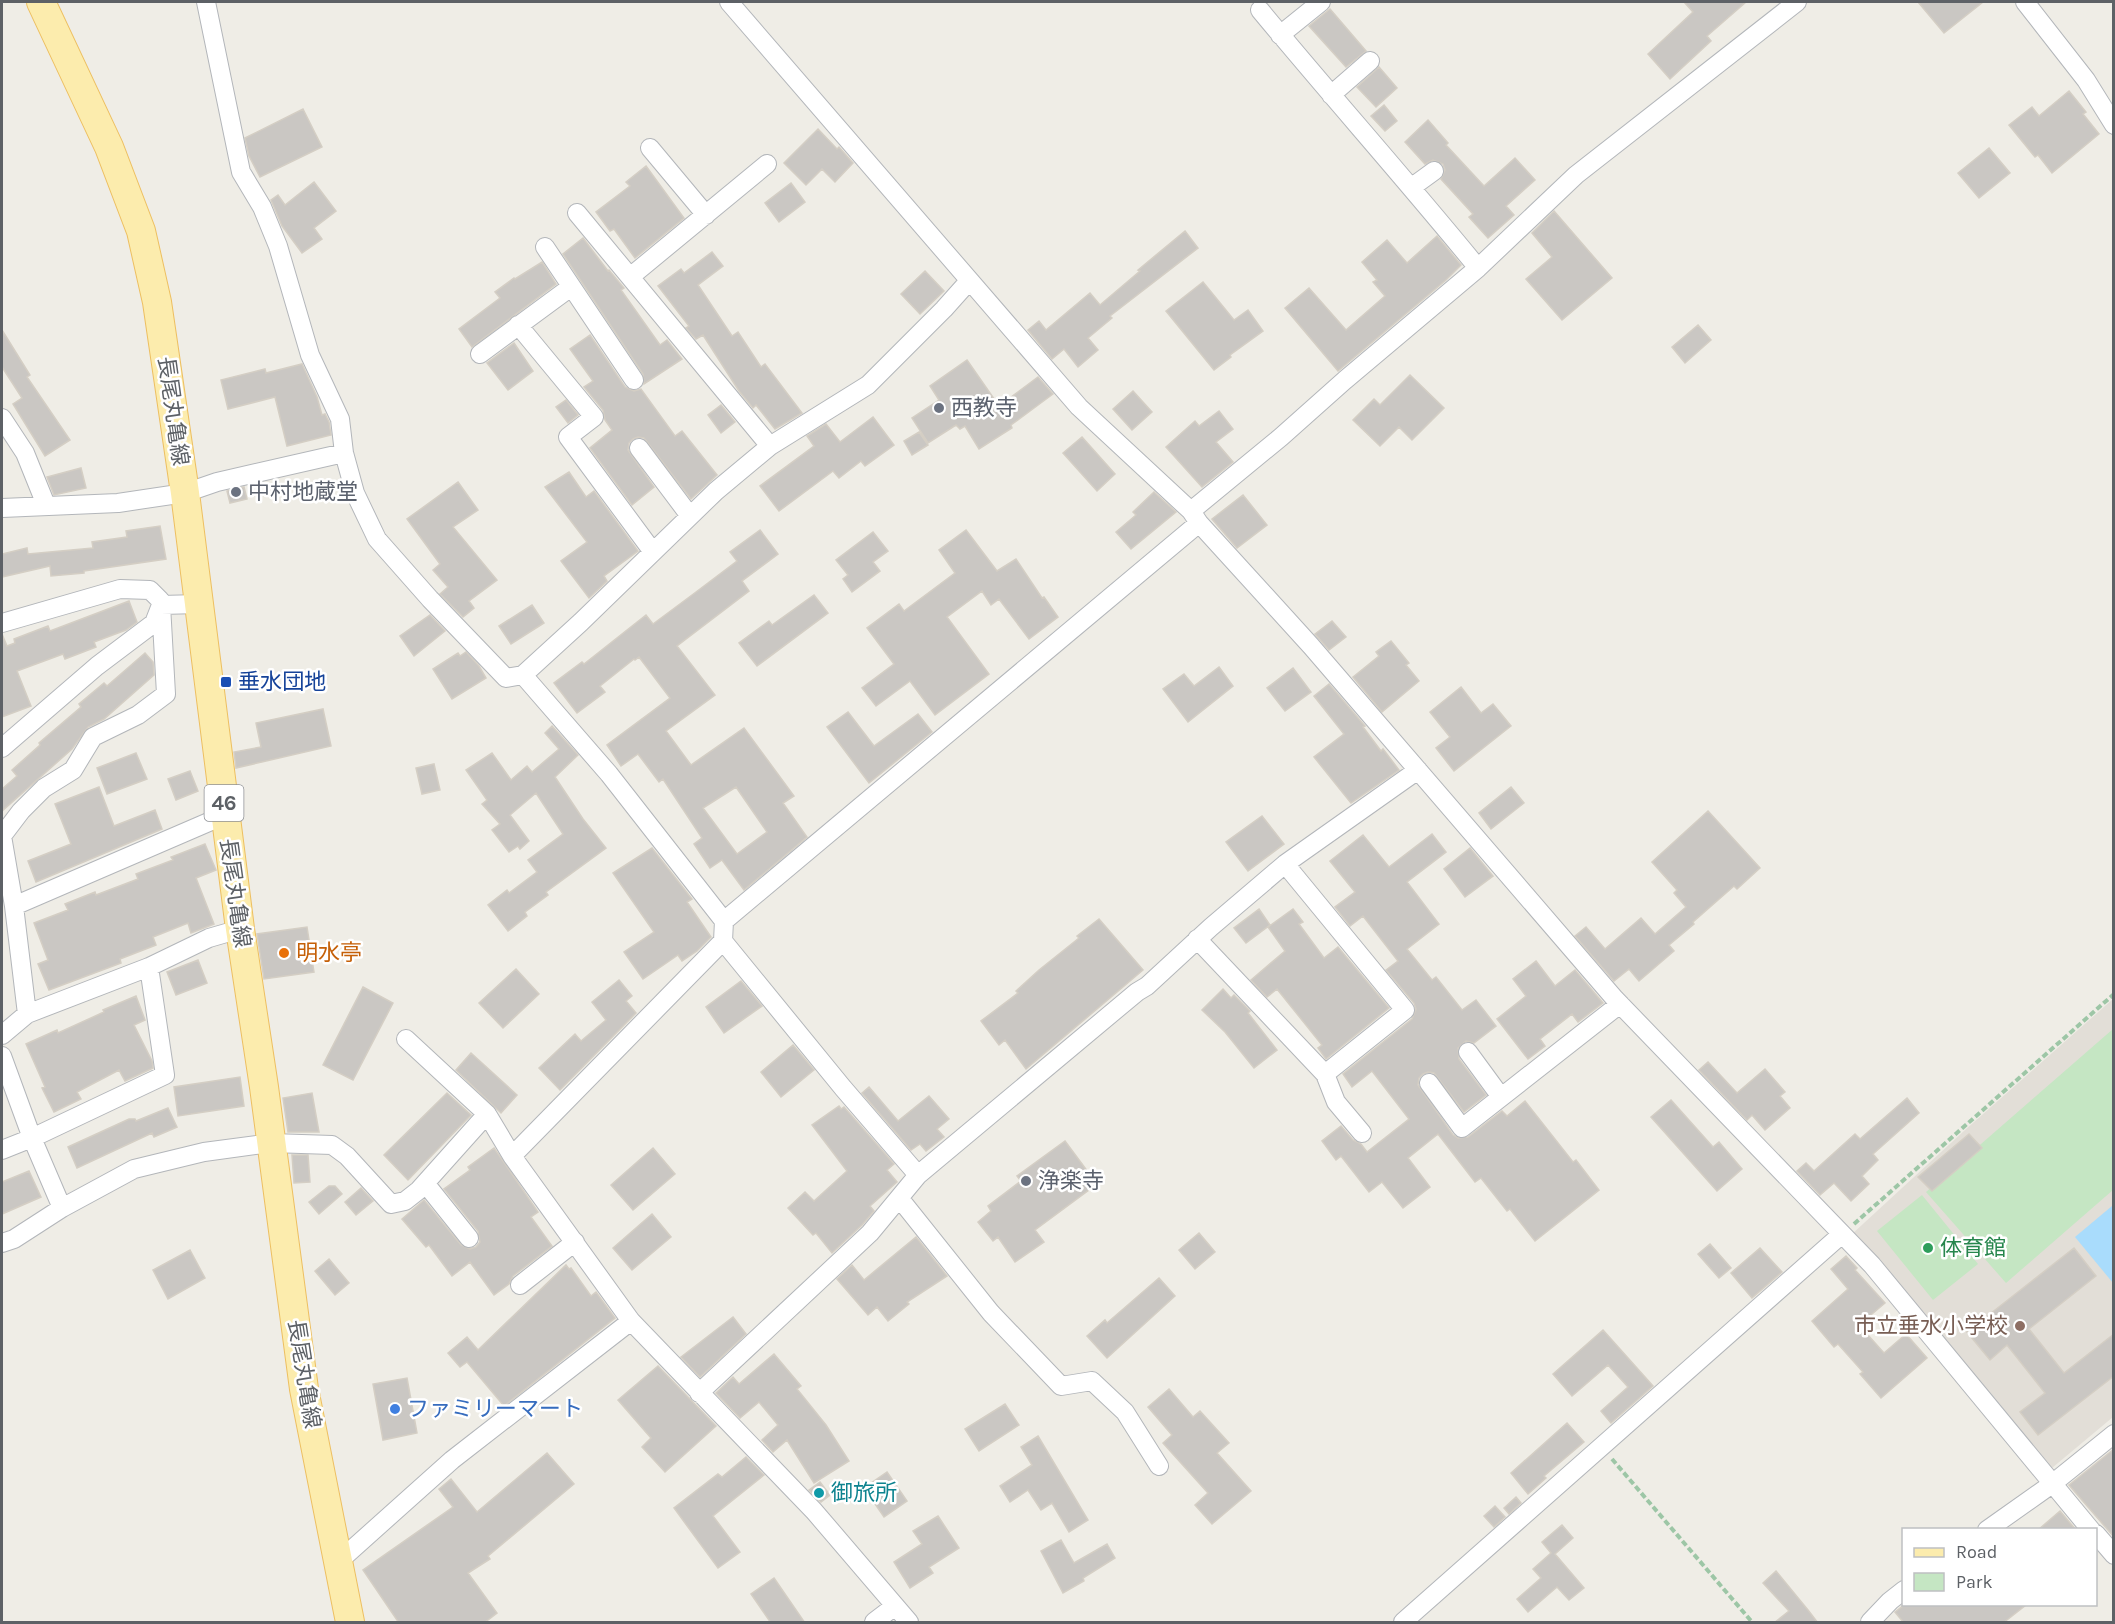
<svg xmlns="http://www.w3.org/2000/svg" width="2115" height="1624" viewBox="0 0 2115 1624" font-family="Karla,'Noto Sans JP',sans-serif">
  <rect width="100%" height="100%" fill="#efede6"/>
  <path fill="#e2ded7" d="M2113,999V1417L2046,1473L1851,1235L1965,1130Z"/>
  <path fill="#c5e6c3" d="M2113,1029V1190L2006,1283L1926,1192Z
    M1922,1195L1978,1264L1933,1300L1877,1231Z"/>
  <path fill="#a9dcfc" d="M2112,1206L2114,1208L2113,1283L2075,1237Z"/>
  <path fill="#cac7c3" stroke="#d4cec4" stroke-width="1.5" fill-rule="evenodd" d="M1684,2H1746L1707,36L1711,41L1670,79L1648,54L1693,12Z
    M1918,2H1983L1944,33Z
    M1330,9L1366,51L1346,67L1309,26Z
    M1379,67L1397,88L1376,107L1357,87Z
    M2069,91L2086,112L2083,114L2099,134L2052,173L2038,155L2035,157L2009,125L2032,107L2039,116Z
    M1384,105L1397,121L1385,131L1371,116Z
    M303,109L322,147L260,177L249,156L245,138Z
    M1428,120L1448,143L1446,145L1484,186L1515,158L1535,180L1506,206L1514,215L1488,238L1469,217L1473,214L1441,179L1445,170L1443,164L1433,160L1425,164L1405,142Z
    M818,129L837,149L839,147L853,163L835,182L822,169L806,185L784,163Z
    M1989,148L2010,173L1979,198L1958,173Z
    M646,166L684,218L635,258L614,229L610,231L596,212L630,186L626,182Z
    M314,182L336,211L314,228L322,239L302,253L282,226L271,200L278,195L285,205Z
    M791,183L805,202L779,222L765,203Z
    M1554,211L1612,278L1562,320L1526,279L1552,257L1532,233Z
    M1185,231L1198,248L1110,316L1112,318L1088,338L1098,350L1078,367L1064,349L1052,359L1028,330L1039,321L1046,330L1090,293L1100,305L1140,271L1138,270Z
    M1437,236L1461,265L1446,280L1338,371L1285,308L1309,288L1346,330L1385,296L1373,282L1377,280L1362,262L1387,240L1407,263Z
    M583,238L608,271L609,270L624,288L621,290L660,345L667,340L682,359L644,384L643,374L563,254Z
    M712,252L723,266L698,285L732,336L738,332L761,367L765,364L802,413L775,429L756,405L753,408L739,391L703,335L696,339L686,328L689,326L658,286L681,269L684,273Z
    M542,262L556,284L472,347L459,329L500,298L495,292L514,278L515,279Z
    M925,271L944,291L920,314L901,294Z
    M1203,282L1234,320L1248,310L1263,331L1230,355L1231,357L1214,370L1166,311Z
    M1698,325L1711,340L1685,363L1672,347Z
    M2,330L30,375L27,377L70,440L45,456L13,404L22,398L2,367Z
    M590,335L625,387L634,391L641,389L675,436L682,431L717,475L691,499L644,438L638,437L633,439L629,443L628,450L654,487L632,505L590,448L612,430L605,420L603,410L584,387L593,381L570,349Z
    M514,343L533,371L508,390L487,363Z
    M967,360L999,406L1038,377L1053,394L1011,425L1012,428L979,449L965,426L960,429L956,425L928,443L912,418L939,400L930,386Z
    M302,364L317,397L322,415L325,414L329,422L331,435L287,446L275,397L228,409L221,380L265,369L266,373Z
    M1410,375L1444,408L1412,440L1399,427L1380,446L1353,420L1374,399L1380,405Z
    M1133,391L1152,412L1132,430L1113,409Z
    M566,400L578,415L568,423L556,407Z
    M721,405L735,422L721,433L708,415Z
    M1219,411L1233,429L1216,442L1233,462L1202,487L1166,447L1195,421L1199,426Z
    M873,417L894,445L865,466L861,461L839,478L833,471L779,511L760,486L814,446L807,436L826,424L840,442Z
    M919,432L928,445L912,455L904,441Z
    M1082,437L1115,474L1097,491L1063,453Z
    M81,468L86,488L54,495L47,477Z
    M569,472L586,497L594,491L638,551L604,576L607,581L589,598L561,561L587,542L545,487Z
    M458,482L478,510L453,527L497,580L469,601L474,608L463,617L440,594L448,587L433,570L440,564L407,519Z
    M244,487L247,499L230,503L227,491Z
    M1154,492L1176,512L1131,549L1116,532L1136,515L1133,512Z
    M1243,495L1267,525L1237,548L1212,519Z
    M160,526L166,559L84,571V573L51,576L50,566L2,577V554L27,548L28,554L93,548L92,542L127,537L126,531Z
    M760,530L778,554L742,581L749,591L677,646L715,695L666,731L691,765L744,728L794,796L783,803L807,837L744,890L722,860L710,868L694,844L702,838L663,779L659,782L638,754L621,766L607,745L670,698L639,657L635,660L634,659L600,686L605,692L577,713L554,683L582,662L584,664L646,615L653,624L696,592L737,561L730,552ZM736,787L767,832L737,854L703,808Z
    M966,530L997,571L1016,559L1042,598L1044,597L1058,617L1029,639L999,599L991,605L982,591L947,617L989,674L935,715L910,681L876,706L862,688L894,664L867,628L899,604L904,611L955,573L939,550Z
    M873,532L888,551L873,562L880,571L852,592L843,579L848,575L836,560Z
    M814,595L828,613L757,666L739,643L769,621L772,625Z
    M129,601L137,622L126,630L94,642L96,647L65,659L63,654L17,671L31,706L2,717V634L7,646L15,643L14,639L48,626L50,631Z
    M532,605L544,623L511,644L499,626Z
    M430,615L445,631L414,656L400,636Z
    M1332,621L1346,637L1329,650L1315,634Z
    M1391,641L1409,663L1406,665L1419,681L1382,712L1353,677L1379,656L1376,652Z
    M466,652L479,666L486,678L452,699L433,669L458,653L460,656Z
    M145,653L153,662L154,675L104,719L88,727L72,749L2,811V789L17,776L12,770L40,745L39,743L81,707L79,704L104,683L107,686Z
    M1219,667L1233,686L1188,722L1163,689L1184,674L1194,686Z
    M1293,668L1311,692L1285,711L1267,688Z
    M1329,684L1365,726L1363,727L1381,751L1383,749L1399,770L1351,803L1314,757L1344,734L1314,696Z
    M1461,687L1481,713L1493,704L1511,726L1454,771L1436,748L1450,737L1430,712Z
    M323,709L331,746L236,768L234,752L261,747L256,723Z
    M848,712L874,746L918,714L932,732L869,783L827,727Z
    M552,726L578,755L555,777L583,819L606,848L546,892L548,895L525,912L527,916L508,931L488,905L507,890L509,893L537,872L528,860L563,834L536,793L510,815L529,841L520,849L518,846L509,852L492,830L500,824L482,804L487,800L466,770L492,753L511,780L527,766L532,772L559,749L545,733Z
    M136,753L147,779L107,794L97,768Z
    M434,764L440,790L422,794L416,768Z
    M190,771L198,791L176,800L168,779Z
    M99,787L114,826L155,810L162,829L36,882L28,861L71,844L55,804Z
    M1511,787L1524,803L1491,829L1479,813Z
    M1708,811L1760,868L1737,889L1734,886L1693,922L1694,924L1669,945L1674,951L1639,981L1629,969L1614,981L1575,936L1586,927L1605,949L1641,918L1655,934L1686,907L1674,893L1677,890L1652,862Z
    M1262,816L1284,844L1248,871L1226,842Z
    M1432,834L1446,852L1407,882L1439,924L1407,949L1432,980L1436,977L1462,1010L1476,1000L1496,1026L1474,1043L1466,1041L1458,1048L1459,1059L1486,1095L1464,1112L1434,1073L1428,1072L1423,1074L1419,1078L1418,1085L1453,1135L1458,1138L1468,1137L1502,1111L1507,1116L1525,1101L1573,1162L1576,1160L1599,1190L1535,1241L1510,1209L1507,1211L1481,1178L1475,1182L1438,1134L1408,1158L1430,1187L1403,1208L1382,1182L1369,1192L1341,1156L1336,1160L1322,1141L1341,1126L1353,1140L1361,1144L1367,1152L1409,1119L1372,1071L1352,1087L1343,1074L1412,1019L1416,1009L1414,1003L1386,970L1398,961L1363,916L1350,926L1335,907L1355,892L1330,861L1363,835L1389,867Z
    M205,844L216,870L196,878L214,924L191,933L188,923L153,937L156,945L120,959L121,963L49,990L38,964L48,960L34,923L68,910L65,904L95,892L96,895L138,879L136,874L173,860L171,857Z
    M652,848L692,899L687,902L711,937L697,951L682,961L678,955L643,979L624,952L654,932L613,873Z
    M1470,848L1493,876L1465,897L1444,869Z
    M1259,909L1270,925L1246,943L1234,928Z
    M1293,909L1303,922L1299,924L1324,958L1338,947L1389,1008L1326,1059L1318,1048L1322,1045L1277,989L1267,997L1251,980L1285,951L1268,927Z
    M1099,919L1143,970L1026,1069L1005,1040L999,1045L981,1021L1018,993L1016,991L1039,970L1079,938L1077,936Z
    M307,927L314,972L264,979L257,934Z
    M198,960L207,983L176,995L167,972Z
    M1536,961L1555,986L1575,970L1603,1003L1578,1022L1572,1014L1540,1039L1545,1046L1528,1059L1497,1019L1526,996L1513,979Z
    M516,969L539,994L503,1028L479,1003Z
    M619,980L632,996L626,1001L636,1013L560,1090L539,1068L575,1034L581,1041L606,1020L592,1002Z
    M741,981L762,1006L724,1033L706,1007Z
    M363,987L393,1003L353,1080L323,1065Z
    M1223,989L1231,998L1234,995L1250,1011L1248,1013L1277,1050L1254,1068L1225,1032L1202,1010Z
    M136,996L145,1020L134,1025L152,1061L153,1068L125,1081L119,1070L77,1092L81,1099L54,1112L42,1088L45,1087L26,1044L57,1030L58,1033L104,1012L103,1010Z
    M793,1045L814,1070L781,1097L761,1072Z
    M471,1053L517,1095L501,1113L456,1070Z
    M1708,1062L1737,1093L1765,1069L1785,1092L1780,1096L1790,1108L1765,1130L1752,1115L1747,1120L1699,1070Z
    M240,1077L244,1106L178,1116L174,1087Z
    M869,1087L898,1121L929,1096L949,1119L937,1129L944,1137L926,1151L920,1144L911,1150L862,1093Z
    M312,1093L319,1132H288L283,1098Z
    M447,1093L471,1115L408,1180L384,1155Z
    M1907,1098L1919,1113L1873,1154L1878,1160L1862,1176L1869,1184L1851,1201L1834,1183L1820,1195L1797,1171L1806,1163L1814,1171L1855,1134L1860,1139Z
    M1671,1100L1713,1147L1719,1142L1742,1169L1717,1191L1651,1117Z
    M839,1106L841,1109L844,1107L894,1164L887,1170L897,1182L870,1206L874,1211L862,1225L832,1253L816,1233L813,1235L788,1208L805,1192L814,1201L847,1171L812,1125Z
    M168,1108L177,1127L154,1137L152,1133L77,1168L68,1147L129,1119H135L136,1121Z
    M1969,1134L1982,1148L1932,1191L1918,1177Z
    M1065,1141L1097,1184L1035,1230L1044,1242L1015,1262L998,1237L993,1241L978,1222L991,1211L988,1206L1021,1181L1017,1176Z
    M494,1148L538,1212L531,1217L552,1246L513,1276L509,1284L494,1295L470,1262L452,1276L429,1245L426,1247L402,1219L424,1200L461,1245L470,1249L476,1247L480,1242L478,1231L444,1189L470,1170L468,1167Z
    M653,1148L675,1174L633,1210L611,1185Z
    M292,1155H308L310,1182L294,1183Z
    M29,1171L41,1197L2,1214V1182Z
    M329,1186H335L342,1194L319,1214L309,1202Z
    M361,1188L373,1201L356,1215L345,1202Z
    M652,1214L671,1237L632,1270L613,1248Z
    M1199,1233L1215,1252L1195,1269L1179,1250Z
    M916,1237L947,1276L907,1302L909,1304L888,1321L877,1307L868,1315L837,1279L852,1265L864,1280Z
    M1710,1244L1731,1268L1719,1278L1698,1254Z
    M1760,1248L1782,1272L1752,1298L1731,1273Z
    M2074,1248L2096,1276L2029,1329L2064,1373L2114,1334V1376L2038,1435L2020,1412L2045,1393L2007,1345L1990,1360L1967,1332Z
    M190,1250L205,1278L168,1299L153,1270Z
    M1846,1256L1857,1268L1855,1270L1885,1303L1859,1325L1884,1353L1906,1334L1927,1358L1881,1398L1860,1374L1863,1372L1838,1344L1834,1347L1812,1321L1848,1289L1831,1269Z
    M329,1259L349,1283L335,1295L315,1271Z
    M566,1265L569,1269L571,1268L591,1296L596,1292L615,1318L504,1406L467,1362L460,1367L448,1353L467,1337L478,1350Z
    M1159,1278L1175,1296L1107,1358L1087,1336L1105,1320L1107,1323Z
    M733,1317L746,1334L700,1377L681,1357Z
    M1603,1330L1653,1386L1611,1423L1601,1411L1628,1387L1608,1365L1572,1396L1553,1374Z
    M774,1354L801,1386L797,1389L826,1425L849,1461L814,1483L787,1440L773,1452L762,1440L778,1425L759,1402L740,1418L716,1393L733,1377L739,1384Z
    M658,1366L716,1426L665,1472L642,1447L651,1438L618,1400Z
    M407,1378L417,1433L383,1440L373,1384Z
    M1169,1389L1193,1417L1200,1411L1229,1443L1217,1453L1251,1491L1212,1524L1195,1505L1208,1493L1163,1443L1172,1435L1148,1407Z
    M1005,1404L1019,1425L979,1451L965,1429Z
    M1567,1423L1584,1442L1544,1476L1546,1478L1528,1494L1511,1473Z
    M1038,1436L1088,1520L1069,1532L1052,1503L1041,1510L1028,1490L1010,1502L1000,1486L1032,1465L1021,1447Z
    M2114,1449V1537L2069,1485Z
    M547,1453L574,1484L488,1556L490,1559L468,1573L497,1613L484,1623H399L363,1570L453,1507L439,1489L451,1479L477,1512Z
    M746,1457L764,1475L713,1516L740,1552L718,1568L674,1508L718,1474L722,1477Z
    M887,1472L907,1501L884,1517L864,1488Z
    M820,1482L830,1495L821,1502L809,1490Z
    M1516,1497L1521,1503L1509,1514L1504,1508Z
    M1495,1506L1505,1517L1494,1527L1484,1516Z
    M2060,1511L2076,1530H2038Z
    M938,1516L959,1548L929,1567L933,1573L910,1588L894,1562L922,1544L913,1531Z
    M1562,1525L1573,1538L1555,1554L1584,1588L1569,1600L1557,1587L1528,1612L1517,1599L1541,1578L1533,1569L1551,1553L1542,1542Z
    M1061,1540L1074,1563L1107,1544L1115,1558L1083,1578L1084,1581L1063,1593L1041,1551Z
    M1776,1571L1808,1610L1818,1623H1774L1789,1611L1763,1583Z
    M774,1578L805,1623H771L751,1594Z
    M1904,1605H2026L2003,1623H1904L1895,1612Z"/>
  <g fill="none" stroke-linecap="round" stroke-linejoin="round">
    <defs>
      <path id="minor" d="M206,2L241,172L262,207L278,246L310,355L340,419L344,453L355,493L377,539L430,599L506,678L523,675L581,622L716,491L770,446L868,385L944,309L969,281
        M729,2L1079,407L1191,511L1199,523L1311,646L1615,999L1872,1265L2091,1530
        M2025,2L2086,80L2114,125
        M1260,10C1332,97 1407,181 1478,268
        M1280,35L1321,2
        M1331,95L1370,61
        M650,148L706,215
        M1412,187L1434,171
        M577,213L770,446
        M545,247L634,380
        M630,277L767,164
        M518,325L594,417L568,437L653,552
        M480,354L571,287
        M2,418L25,453L46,505
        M639,448L690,516
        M2,508L118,503L185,493L217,482L344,453
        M1191,511L1281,437L1345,380L1478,268L1576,175L1797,2
        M2,623L120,589L150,590L160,600L161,605L166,694L138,715L93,737L73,770L44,788L21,811L2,836L14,906L27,1014
        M523,675L609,774L724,921L723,941L843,1088L918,1175
        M2,748L97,666L154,623L161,605L199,604
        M1285,864L1405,1010L1325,1074L1336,1102L1362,1133
        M14,906L225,815
        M724,921L1199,523
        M1197,939L1325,1074
        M2,1035L27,1014L149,967L209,938L240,929
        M406,1039L487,1114L512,1156L631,1321L814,1511L909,1622
        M1468,1052L1501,1097
        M2,1056L32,1138L62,1208
        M1429,1083L1462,1128L1620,1004
        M2,1150L32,1138L165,1075L149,967
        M512,1156L723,941
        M425,1183L469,1238
        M900,1199L991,1313L1061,1386L1092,1381L1125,1412L1159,1466
        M2,1243L14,1239L62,1208L134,1169L204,1152L271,1143L332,1145L347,1156L391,1204L405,1201L419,1190L487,1114
        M520,1285L575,1242
        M699,1393L870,1233L918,1175L1137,992L1147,986L1211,927L1285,864L1418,770
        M1987,1530L2052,1484L2114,1434
        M2096,1534L2114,1555
        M338,1562L452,1460L631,1321
        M874,1622L895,1606
        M1403,1622L1842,1234
        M1870,1622L1890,1601L1904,1590"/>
      <path id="primary" d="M41,2L109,147L141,231L157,302L185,493L240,929L264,1087L304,1389L350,1622"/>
    </defs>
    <use href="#minor" stroke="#b3b6ba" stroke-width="20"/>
    <use href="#primary" stroke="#edbf61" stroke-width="30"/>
    <path stroke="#9dc6a6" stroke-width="4" stroke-dasharray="6 3" stroke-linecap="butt" d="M1854,1224L2114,994
      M1612,1459L1752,1622"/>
    <use href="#minor" stroke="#fff" stroke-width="18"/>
    <use href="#primary" stroke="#fcecad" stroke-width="28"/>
  </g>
  <g fill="#6b7280" stroke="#fff" stroke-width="2">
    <circle cx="939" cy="408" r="6"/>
    <circle cx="236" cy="492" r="6"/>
    <circle cx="1026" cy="1181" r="6"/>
  </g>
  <rect fill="#1a4fb4" stroke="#fff" stroke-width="2" x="220" y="676" width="12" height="12" rx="3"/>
  <circle fill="#e8710a" stroke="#fff" stroke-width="2" cx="284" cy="953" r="6"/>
  <circle fill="#2e9e5b" stroke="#fff" stroke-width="2" cx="1928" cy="1248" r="6"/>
  <circle fill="#8d6e63" stroke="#fff" stroke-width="2" cx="2020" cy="1326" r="6"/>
  <circle fill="#3f7fe0" stroke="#fff" stroke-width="2" cx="395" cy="1409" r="6"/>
  <circle fill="#0f9aa8" stroke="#fff" stroke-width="2" cx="819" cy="1493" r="6"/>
  <g text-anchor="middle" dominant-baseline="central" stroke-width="5" stroke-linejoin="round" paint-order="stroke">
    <rect fill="#fff" stroke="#8e9094" stroke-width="1.5" x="204.5" y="785" width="39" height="36" rx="4.5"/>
    <g font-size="21" font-weight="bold" fill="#5d6166">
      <text x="224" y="803">46</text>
    </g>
    <g font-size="22" fill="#5b616d" stroke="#fff" text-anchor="start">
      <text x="951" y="408">西教寺</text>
      <text x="248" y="492">中村地蔵堂</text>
      <text x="1038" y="1181">浄楽寺</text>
    </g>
    <g font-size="22" fill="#5d6166" stroke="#fff">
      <text transform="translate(173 411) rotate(82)">長尾丸亀線</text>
      <text transform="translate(235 893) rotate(82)">長尾丸亀線</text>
      <text transform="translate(304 1374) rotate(81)">長尾丸亀線</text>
    </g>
    <g font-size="22" fill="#164399" stroke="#fff" text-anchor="start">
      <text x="238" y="682">垂水団地</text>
    </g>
    <g font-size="22" fill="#c56008" stroke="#fff" text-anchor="start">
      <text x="296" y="953">明水亭</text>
    </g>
    <g font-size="22" fill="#27864d" stroke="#fff" text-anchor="start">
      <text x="1940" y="1248">体育館</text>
    </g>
    <g font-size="22" fill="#785e54" stroke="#fff" text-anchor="end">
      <text x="2008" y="1326">市立垂水小学校</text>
    </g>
    <g font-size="22" fill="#366cbe" stroke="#fff" text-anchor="start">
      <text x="407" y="1409">ファミリーマート</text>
    </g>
    <g font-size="22" fill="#0d838f" stroke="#fff" text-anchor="start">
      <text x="831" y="1493">御旅所</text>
    </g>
  </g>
  <rect width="2115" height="1624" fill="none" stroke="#5d6166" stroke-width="6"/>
  <rect x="1902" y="1528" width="195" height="78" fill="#ffffff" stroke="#bec0c2" stroke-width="1.5"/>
  <rect x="1914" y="1548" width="30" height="9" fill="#fcecad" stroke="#bec0c2" stroke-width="1.5"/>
  <text x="1956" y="1558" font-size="18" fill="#5d6166">Road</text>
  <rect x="1914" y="1573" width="30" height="18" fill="#c5e6c3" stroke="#bec0c2" stroke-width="1.5"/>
  <text x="1956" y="1588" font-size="18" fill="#5d6166">Park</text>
</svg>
